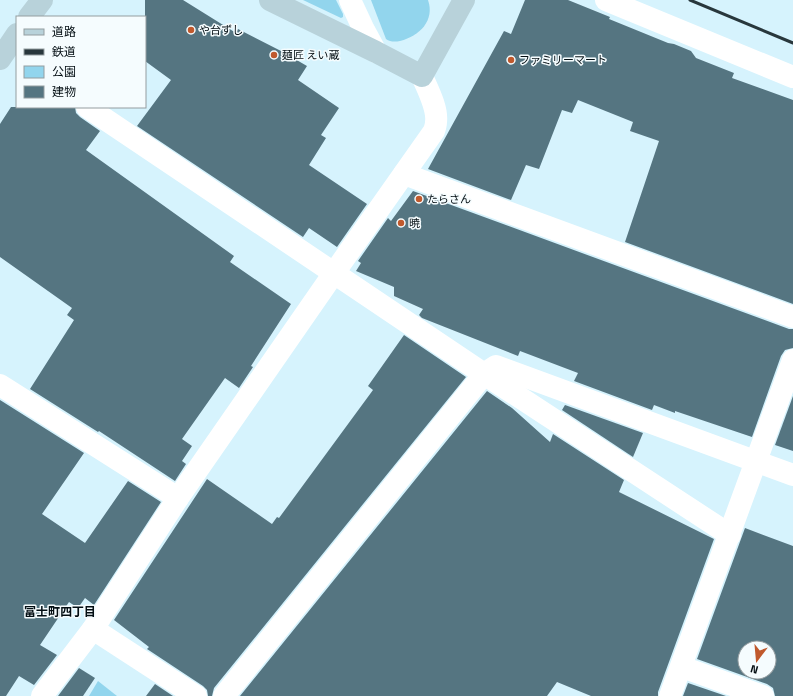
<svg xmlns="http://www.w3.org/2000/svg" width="793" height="696" font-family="'Titillium Web','Noto Sans JP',sans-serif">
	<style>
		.green { fill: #92d5ed }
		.building { fill: #557581; fill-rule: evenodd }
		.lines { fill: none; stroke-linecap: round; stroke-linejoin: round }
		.street { stroke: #fff; stroke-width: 22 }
		.secondary { stroke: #b8d2da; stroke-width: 22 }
		.rail { stroke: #28373c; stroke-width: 3 }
		.poi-dot { fill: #c0592d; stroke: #f5fcfe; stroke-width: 1.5 }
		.labels { text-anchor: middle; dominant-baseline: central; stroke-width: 3; stroke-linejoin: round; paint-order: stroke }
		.poi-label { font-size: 11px; fill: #030e13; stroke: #f5fcfe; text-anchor: start }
		.neighbourhood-label { font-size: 12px; font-weight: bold; fill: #030e13; stroke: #f5fcfe }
	</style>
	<rect width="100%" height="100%" fill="#d6f3fd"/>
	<g class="green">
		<path d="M 303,0 L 336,0 L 343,14 L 343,17 L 341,18 Z"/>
		<path d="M 371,0 L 428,0 C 435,20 420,36 400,41 C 395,42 390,42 386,39 Z"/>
		<path d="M 98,681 L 117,696 L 89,696 Z"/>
	</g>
	<g class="building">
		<path d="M 145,0 L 183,0 L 236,33 L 238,29 L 281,51 L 307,66 L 298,80 L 339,108 L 321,135 L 326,138 L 309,165 L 367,204 L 337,247 L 309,228 L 303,237 L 137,126 L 171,80 L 145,61 Z"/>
		<path d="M 525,0 L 568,0 L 610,17 L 609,19 L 668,43 L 674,44 L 691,51 L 696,58 L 734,73 L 732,78 L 793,100 L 793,304 L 625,242 L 659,141 L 630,131 L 633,122 L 578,100 L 572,113 L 562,110 L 539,169 L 526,165 L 511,200 L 428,169 L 504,31 L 511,34 Z"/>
		<path d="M 11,107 L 75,107 L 76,113 L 80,117 L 100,131 L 86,150 L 234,256 L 230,262 L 291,304 L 251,366 L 253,367 L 239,388 L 225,378 L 182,439 L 192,446 L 182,461 L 186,464 L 175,481 L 99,431 L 98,432 L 30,389 L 74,320 L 67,315 L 72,308 L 0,257 L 0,124 Z"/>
		<path d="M 413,191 L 789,329 L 793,329 L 793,348 L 785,350 L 781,356 L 752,437 L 675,411 L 675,413 L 654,405 L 652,410 L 574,381 L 578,373 L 520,351 L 518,356 L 422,318 L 419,315 L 423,309 L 394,296 L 394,287 L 356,271 L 361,263 L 358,261 L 388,218 L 391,221 Z"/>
		<path d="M 404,335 L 466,377 L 214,688 L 212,696 L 208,696 L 207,690 L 203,686 L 147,649 L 149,647 L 114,620 L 207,479 L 272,524 L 277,517 L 279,518 L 373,390 L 368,386 Z"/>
		<path d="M 487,391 L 512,408 L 550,442 L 553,434 L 624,480 L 619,492 L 714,539 L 658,692 L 658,696 L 591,696 L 557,682 L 547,696 L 240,696 Z"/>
		<path d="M 793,396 L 793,451 L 775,445 Z"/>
		<path d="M 0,400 L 84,453 L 42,514 L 85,543 L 128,481 L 161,502 L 94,605 L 85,598 L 78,608 L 69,602 L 40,645 L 57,655 L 34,685 L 19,676 L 6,696 L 0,696 Z"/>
		<path d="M 565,405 L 643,433 L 633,457 L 562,410 Z"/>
		<path d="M 745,528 L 793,546 L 793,696 L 775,696 L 773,688 L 767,684 L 697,659 ZM 745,648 L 769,648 L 769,672 L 745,672 Z"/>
		<path d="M 79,668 L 95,678 L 83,696 L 58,696 Z"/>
		<path d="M 688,683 L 726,696 L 683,696 Z"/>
		<path d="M 155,684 L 173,696 L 146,696 Z"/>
	</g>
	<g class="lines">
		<g class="street">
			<path d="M 350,0 L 363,28 L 376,52"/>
			<path d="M 606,0 L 793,77"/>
			<path d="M 87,107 L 484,374 L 730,535"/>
			<path d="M 404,174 L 793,317"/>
			<path d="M 0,385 L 178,498"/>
			<path d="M 93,629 L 196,696"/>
			<path d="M 682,667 L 763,696"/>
			<path d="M 42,696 L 93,629 L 178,498 L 334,273 L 434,131 C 435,128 436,125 436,122 C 438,108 427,88 422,76"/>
			<path d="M 224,696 L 484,374 L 496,366 L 793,475"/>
			<path d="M 670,696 L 793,360"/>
		</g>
		<g class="secondary">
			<path d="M 270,0 L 376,52 L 422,76 L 464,0"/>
			<path d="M 29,17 L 42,0"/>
			<path d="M 0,59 L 17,34"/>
		</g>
		<path class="rail" d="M 690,0 L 793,43"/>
	</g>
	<g class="poi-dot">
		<circle cx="191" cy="30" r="4"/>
		<circle cx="274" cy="55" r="4"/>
		<circle cx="511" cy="60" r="4"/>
		<circle cx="419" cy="199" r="4"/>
		<circle cx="401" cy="223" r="4"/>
	</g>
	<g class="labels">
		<g class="poi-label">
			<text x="199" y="30">や台ずし</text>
			<text x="282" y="55">麺匠 えい蔵</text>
			<text x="519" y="60">ファミリーマート</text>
			<text x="427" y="199">たらさん</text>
			<text x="409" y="223">暁</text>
		</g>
		<g class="neighbourhood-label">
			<text x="60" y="611">富士町四丁目</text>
		</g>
	</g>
	<rect x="16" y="16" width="130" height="92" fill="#f5fcfe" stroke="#949da0"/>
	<rect x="24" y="29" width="20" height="6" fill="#b8d2da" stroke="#949da0"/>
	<text x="52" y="36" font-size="12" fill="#030e13">道路</text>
	<rect x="24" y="49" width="20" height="6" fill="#28373c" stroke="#949da0"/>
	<text x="52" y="56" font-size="12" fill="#030e13">鉄道</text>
	<rect x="24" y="66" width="20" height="12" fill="#92d5ed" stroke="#949da0"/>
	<text x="52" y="76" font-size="12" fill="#030e13">公園</text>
	<rect x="24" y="86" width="20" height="12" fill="#557581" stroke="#949da0"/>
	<text x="52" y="96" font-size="12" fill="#030e13">建物</text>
	<g transform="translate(757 660) rotate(196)"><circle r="19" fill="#f5fcfe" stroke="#949da0"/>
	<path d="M0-3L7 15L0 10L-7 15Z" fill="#c0592d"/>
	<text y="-6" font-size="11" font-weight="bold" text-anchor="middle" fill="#030e13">N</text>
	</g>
</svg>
